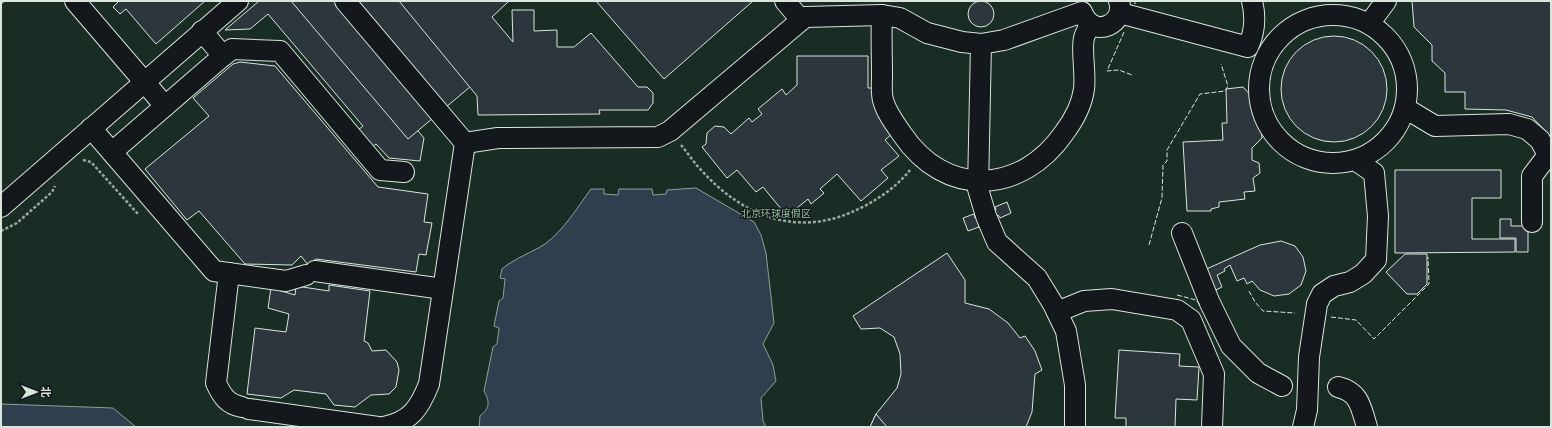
<svg xmlns="http://www.w3.org/2000/svg" width="1552" height="428" font-family="Signika,'Noto Sans SC',sans-serif">
	<style>
		.green { fill: #1a2d24; stroke: #939e99 }
		.water { fill: #2f3f4d; stroke: #939e99 }
		.building { fill: #2c363c; stroke: #d8e6dc }
		.lines { fill: none; stroke-linecap: round; stroke-linejoin: round }
		.minor-casing { stroke: #d8e6dc; stroke-width: 22 }
		.path { stroke: #9da8a2; stroke-width: 2.5; stroke-dasharray: 3 2; stroke-linecap: butt }
		.minor { stroke: #14181c; stroke-width: 20 }
		.fence { stroke: #d8e6dc; stroke-width: 1; stroke-dasharray: 5 2; stroke-linecap: butt }
		.labels { text-anchor: middle; dominant-baseline: central; stroke-width: 3; stroke-linejoin: round; paint-order: stroke }
		.park-label { font-size: 10px; fill: #8ac095; stroke: #14181c }
	</style>
	<rect width="100%" height="100%" fill="#14181c"/>
	<rect class="green" x="1" y="1" width="1550" height="426"/>
	<g class="water">
		<path d="M 696,188 L 754,222 L 761,235 L 766,253 L 774,323 L 763,344 L 773,365 L 776,381 L 761,398 L 763,421 L 766,427 L 479,427 L 480,416 C 490,408 490,402 484,391 L 493,347 L 497,344 L 499,328 L 494,326 L 499,301 L 503,298 L 505,279 L 500,278 L 502,269 C 515,258 531,253 545,244 C 564,230 577,208 591,189 L 604,189 L 604,194 L 618,195 L 619,189 L 652,189 L 653,195 L 666,194 L 667,190 Z"/>
		<path d="M 1,404 L 113,408 L 136,427 L 1,427 Z"/>
	</g>
	<g class="building">
		<circle cx="981" cy="14" r="13"/>
		<path d="M 119,1 L 205,1 L 156,44 L 126,9 L 120,14 L 113,7 Z"/>
		<path d="M 259,1 L 310,1 L 424,138 L 420,161 L 389,158 L 376,144 L 372,147 L 358,130 L 363,126 L 268,14 L 250,29 L 225,30 Z"/>
		<path d="M 291,1 L 420,1 L 483,76 L 408,139 Z"/>
		<path d="M 399,1 L 509,1 L 492,17 L 513,42 L 512,10 L 534,10 L 534,31 L 557,30 L 557,47 L 574,47 L 591,33 L 638,87 L 647,87 L 653,93 L 653,103 L 648,110 L 599,110 L 600,114 L 478,115 L 477,96 Z"/>
		<path d="M 596,1 L 753,1 L 664,79 Z"/>
		<path d="M 1412,1 L 1551,1 L 1551,137 L 1532,117 L 1506,110 L 1465,109 L 1465,92 L 1445,92 L 1445,73 L 1432,61 L 1432,45 L 1414,27 Z"/>
		<circle cx="1334" cy="89" r="53"/>
		<path d="M 797,56 L 868,56 L 868,88 L 876,88 L 877,113 L 893,133 L 885,140 L 899,156 L 881,170 L 888,178 L 861,201 L 837,174 L 820,189 L 824,193 L 811,204 L 808,199 L 787,216 L 763,187 L 756,192 L 737,170 L 727,178 L 702,147 L 706,144 L 707,133 L 715,126 L 724,127 L 731,134 L 749,118 L 752,122 L 762,114 L 758,109 L 782,89 L 786,95 L 797,85 Z"/>
		<path d="M 240,62 L 275,66 L 378,187 L 428,194 L 424,222 L 432,223 L 426,255 L 419,254 L 416,272 L 316,259 L 308,265 L 301,256 L 292,265 L 245,264 L 199,211 L 187,220 L 145,169 L 209,116 L 193,98 L 233,64 Z"/>
		<path d="M 1243,87 L 1254,99 L 1255,121 L 1261,121 L 1262,138 L 1252,148 L 1252,160 L 1259,163 L 1260,173 L 1253,178 L 1255,191 L 1244,192 L 1245,199 L 1219,202 L 1219,207 L 1211,209 L 1211,211 L 1187,211 L 1183,142 L 1223,140 L 1222,123 L 1227,123 L 1226,89 Z"/>
		<path d="M 1395,170 L 1501,170 L 1501,198 L 1472,198 L 1472,239 L 1515,239 L 1515,252 L 1395,253 Z"/>
		<path d="M 1007,202 L 1011,213 L 1000,218 L 998,215 L 978,223 L 979,227 L 968,231 L 963,218 L 974,214 L 975,218 L 996,210 L 995,207 Z"/>
		<path d="M 1500,219 L 1511,219 L 1511,226 L 1528,226 L 1528,252 L 1516,252 L 1516,238 L 1500,238 Z"/>
		<path d="M 1281,241 L 1295,246 L 1303,257 L 1306,271 L 1301,285 L 1289,294 L 1274,296 L 1260,290 L 1252,281 L 1247,284 L 1244,278 L 1237,281 L 1230,265 L 1224,269 L 1225,271 L 1217,275 L 1222,287 L 1212,292 L 1202,271 L 1260,245 Z"/>
		<path d="M 947,253 L 965,280 L 965,303 L 989,309 L 1008,323 L 1020,338 L 1025,336 L 1035,351 L 1042,370 L 1035,374 L 1032,412 L 1026,427 L 870,427 L 876,414 L 897,388 L 901,374 L 900,354 L 894,337 L 880,328 L 861,329 L 853,316 Z"/>
		<path d="M 1405,254 L 1427,254 L 1427,284 L 1417,294 L 1407,294 L 1386,272 Z"/>
		<path d="M 329,285 L 370,291 L 364,341 L 368,343 L 372,351 L 386,350 L 397,362 L 399,370 L 396,387 L 389,394 L 371,395 L 355,407 L 334,405 L 326,394 L 294,390 L 281,398 L 247,394 L 255,328 L 286,332 L 289,314 L 268,308 L 271,288 L 295,295 L 296,286 L 329,291 Z"/>
		<path d="M 1119,350 L 1180,354 L 1179,366 L 1199,367 L 1197,400 L 1176,399 L 1175,427 L 1126,427 L 1126,418 L 1115,418 Z"/>
		<path d="M 876,414 L 887,427 L 870,427 Z"/>
	</g>
	<g class="lines">
		<g class="minor-casing">
			<g id="minor">
				<path d="M 75,1 L 165,106"/>
				<path d="M 345,1 L 465,143 L 498,138 L 658,137 L 670,131 L 805,17 L 882,15 L 900,18 L 927,33 L 962,42 L 981,44 L 1004,40 L 1082,12"/>
				<path d="M 785,1 L 801,20"/>
				<path d="M 1120,13 L 1248,47 C 1255,32 1256,17 1252,1"/>
				<path d="M 882,15 C 881,35 882,55 882,76 C 882,83 881,93 883,100 C 886,112 895,124 902,134 C 945,198 1021,195 1064,133 C 1073,121 1082,104 1084,89 C 1086,75 1081,48 1084,38 C 1085,33 1089,28 1091,24"/>
				<circle cx="1333" cy="89" r="74"/>
				<path d="M 1084,16 C 1095,38 1126,24 1119,1"/>
				<path d="M 1369,24 L 1386,1"/>
				<path d="M 981,44 L 978,189 L 986,216 L 997,242 L 1037,278 L 1053,304 L 1066,331 L 1075,385 L 1075,427"/>
				<path d="M 223,56 L 232,49 L 280,51 L 380,170 L 404,172"/>
				<path d="M 1405,108 L 1435,126 L 1509,124 L 1527,129 L 1540,140 L 1548,155 L 1551,155"/>
				<path d="M 91,128 L 214,271 L 286,281 L 306,275"/>
				<path d="M 112,152 L 223,56 L 202,31"/>
				<path d="M 1,207 L 238,1"/>
				<path d="M 1532,222 L 1532,176 L 1548,155"/>
				<path d="M 1182,233 L 1209,301 L 1231,346 L 1258,373 L 1282,386"/>
				<path d="M 315,271 L 443,289"/>
				<path d="M 229,273 L 216,383 C 222,396 227,404 242,407"/>
				<path d="M 1057,312 L 1084,301 L 1112,299 L 1177,310 L 1191,320 L 1214,374 L 1212,427"/>
				<path d="M 1338,387 C 1360,392 1361,408 1367,427"/>
				<path d="M 249,409 L 378,427"/>
				<path d="M 384,427 C 411,421 419,409 429,384 L 465,143"/>
				<path d="M 1303,427 L 1307,410 L 1309,357 L 1317,304 L 1322,294 L 1334,286 L 1350,282 L 1363,274 L 1376,260 L 1378,216 L 1374,173 L 1355,160"/>
			</g>
		</g>
		<g class="path">
			<path d="M 1,3 L 4,1"/>
			<path d="M 681,145 C 688,153 694,163 702,171 C 742,215 795,237 852,212 C 873,203 896,188 910,170"/>
			<path d="M 83,160 L 91,162 L 138,214"/>
			<path d="M 1,231 L 17,223 L 52,192 L 55,186"/>
		</g>
		<use href="#minor" class="minor"/>
		<g class="fence">
			<path d="M 1135,4 L 1135,1"/>
			<path d="M 1124,32 L 1107,71 L 1119,70 L 1132,75"/>
			<path d="M 1149,245 L 1162,198 L 1163,165 L 1167,161 L 1167,150 L 1200,94 L 1225,91 L 1228,86 L 1221,64"/>
			<path d="M 1249,291 L 1255,302 L 1263,311 L 1295,313"/>
			<path d="M 1177,295 L 1196,300 L 1201,306"/>
			<path d="M 1331,317 L 1356,320 L 1374,339 L 1429,284 L 1428,257"/>
		</g>
	</g>
	<g class="labels">
		<g class="park-label">
			<text x="776" y="214">北京环球度假区</text>
		</g>
	</g>
	<rect width="1552" height="428" fill="none" stroke="#d8e6dc" stroke-width="4"/>
	<g transform="translate(36 392) rotate(90)" stroke="#14181c" stroke-width="3" paint-order="stroke">
	<path d="M0-3L7 15L0 10L-7 15Z" fill="#d8e6dc"/>
	<text y="-6" font-size="11" font-weight="bold" text-anchor="middle" fill="#d8e6dc">北</text>
	</g>
</svg>
